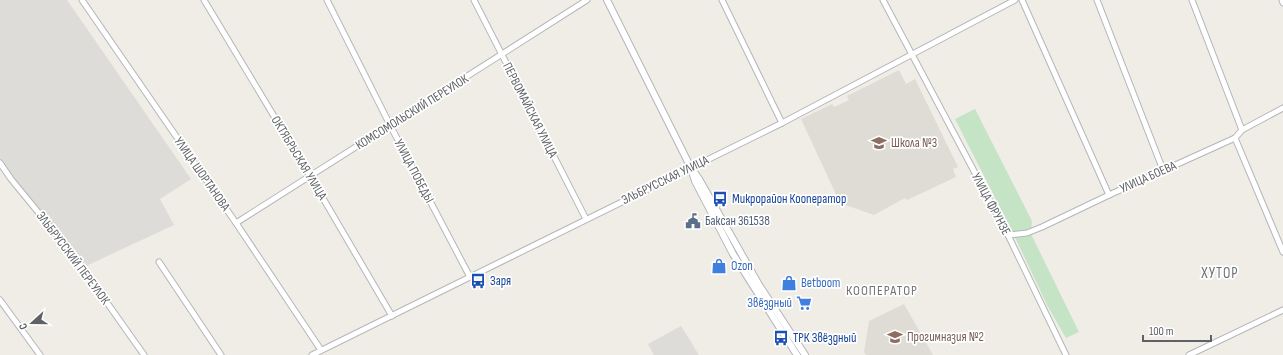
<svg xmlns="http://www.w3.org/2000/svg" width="1283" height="355" font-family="'Sofia Sans Condensed',sans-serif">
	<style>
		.industrial { fill: #dedcd8 }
		.education { fill: #dedcd4 }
		.green { fill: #c5e4c5 }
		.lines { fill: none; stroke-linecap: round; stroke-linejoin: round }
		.minor-casing { stroke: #b3b6ba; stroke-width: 7 }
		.tertiary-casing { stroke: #b3b6ba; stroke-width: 8 }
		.minor { stroke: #fff; stroke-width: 5 }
		.tertiary { stroke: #fff; stroke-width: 6 }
		.labels { text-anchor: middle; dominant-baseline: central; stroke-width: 3.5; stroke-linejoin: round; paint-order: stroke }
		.street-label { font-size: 13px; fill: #5e6165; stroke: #fff }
		.education-label { font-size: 13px; fill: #785e54; stroke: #fff; text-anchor: start }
		.transit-label { font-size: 13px; fill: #164399; stroke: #fff; text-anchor: start }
		.service-label { font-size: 13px; fill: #4e5e75; stroke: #fff; text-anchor: start }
		.shop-label { font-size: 13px; fill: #366cbe; stroke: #fff; text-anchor: start }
		.neighbourhood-label { font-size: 14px; letter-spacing: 1px; fill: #6f7377; stroke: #fff }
		.quarter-label { font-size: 15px; letter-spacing: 1px; fill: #6f7377; stroke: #fff }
	</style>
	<rect width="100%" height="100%" fill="#efede6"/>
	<g class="industrial">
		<path d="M 0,0 L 67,0 L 191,179 L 160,199 L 174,225 L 86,266 L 12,176 L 0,160 Z"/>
		<path d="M 681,326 L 699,355 L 654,355 L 648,344 Z"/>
	</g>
	<g class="education">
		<path d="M 899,70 L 906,84 L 915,79 L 958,167 L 953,169 L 956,177 L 907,200 L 905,198 L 874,215 L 840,203 L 801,119 L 832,104 L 834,107 L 849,100 L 847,96 Z"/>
		<path d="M 904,304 L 933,355 L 866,355 L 864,352 L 869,321 Z"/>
	</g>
	<path class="green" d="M 975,109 L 1032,221 L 1031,234 L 1079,332 L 1066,338 L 1048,307 L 1014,235 L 955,119 Z"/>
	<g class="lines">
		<g class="minor-casing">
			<g id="minor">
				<path d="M 82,0 L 236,223 L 321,350"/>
				<path d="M 204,0 L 310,176 L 392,316"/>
				<path d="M 327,0 L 390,125 L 470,277"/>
				<path d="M 474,0 L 586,219"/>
				<path d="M 722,0 L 782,123"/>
				<path d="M 883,0 L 1008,235 L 1066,355"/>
				<path d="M 1022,0 L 1109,195"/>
				<path d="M 1097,0 L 1163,170"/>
				<path d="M 1192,0 L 1242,130"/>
				<path d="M 1282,0 L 1283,3"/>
				<path d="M 1235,138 L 1283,252"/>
				<path d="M 0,163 L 11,179 L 74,256 L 144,355"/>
				<path d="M 236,223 L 587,0"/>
				<path d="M 1008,235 L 1027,233 L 1042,227 L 1109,195 L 1235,138 L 1242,130 L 1283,108"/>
				<path d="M 159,262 L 221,355"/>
				<path d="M 0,300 L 40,355"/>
				<path d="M 312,355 L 782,123 L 1015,0"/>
				<path d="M 1189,355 L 1283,310"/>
			</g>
		</g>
		<g class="tertiary-casing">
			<g id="tertiary">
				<path d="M 607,0 L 691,168 L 695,181 L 733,254 L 797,355"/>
				<path d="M 694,172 L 699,179 L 759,285 L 805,355"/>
			</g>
		</g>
		<use href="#minor" class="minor"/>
		<use href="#tertiary" class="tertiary"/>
	</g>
	<defs>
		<g id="school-bare" transform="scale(1.2)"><path d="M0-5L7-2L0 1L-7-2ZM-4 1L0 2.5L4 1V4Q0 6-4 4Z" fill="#8d6e63" stroke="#fff" stroke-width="2.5" paint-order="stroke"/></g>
		<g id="bus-bare" transform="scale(1.2)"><path d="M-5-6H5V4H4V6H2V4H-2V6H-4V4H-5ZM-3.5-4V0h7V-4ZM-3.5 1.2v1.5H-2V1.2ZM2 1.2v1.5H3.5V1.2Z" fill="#1a4fb4" stroke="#fff" stroke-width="2.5" paint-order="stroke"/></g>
		<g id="civic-bare" transform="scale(1.2)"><path d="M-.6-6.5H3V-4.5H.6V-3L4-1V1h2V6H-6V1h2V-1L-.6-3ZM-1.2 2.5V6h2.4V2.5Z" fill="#5c6f8a" stroke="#fff" stroke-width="2.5" paint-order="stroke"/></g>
		<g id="shop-bare" transform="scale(1.2)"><path d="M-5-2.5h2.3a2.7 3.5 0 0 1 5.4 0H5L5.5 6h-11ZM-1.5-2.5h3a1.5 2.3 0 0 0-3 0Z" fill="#3f7fe0" stroke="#fff" stroke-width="2.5" paint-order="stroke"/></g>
		<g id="supermarket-bare" transform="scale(1.2)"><path d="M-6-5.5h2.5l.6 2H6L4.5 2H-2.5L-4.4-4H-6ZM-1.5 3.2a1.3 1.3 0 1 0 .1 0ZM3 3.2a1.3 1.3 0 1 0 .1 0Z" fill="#3f7fe0" stroke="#fff" stroke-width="2.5" paint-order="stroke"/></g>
	</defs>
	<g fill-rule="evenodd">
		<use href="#school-bare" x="879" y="143"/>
		<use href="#bus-bare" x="720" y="199"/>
		<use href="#civic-bare" x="693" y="221"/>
		<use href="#shop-bare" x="719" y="266"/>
		<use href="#bus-bare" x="478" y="281"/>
		<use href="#shop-bare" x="789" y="283"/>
		<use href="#supermarket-bare" x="804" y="303"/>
		<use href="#school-bare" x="895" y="337"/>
		<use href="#bus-bare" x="781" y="338"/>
	</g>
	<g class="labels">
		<g class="street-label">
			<text transform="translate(530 110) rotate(63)">ПЕРВОМАЙСКАЯ УЛИЦА</text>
			<text transform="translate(412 112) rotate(-32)">КОМСОМОЛЬСКИЙ ПЕРЕУЛОК</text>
			<text transform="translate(299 158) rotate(59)">ОКТЯБРЬСКАЯ УЛИЦА</text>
			<text transform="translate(414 171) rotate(62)">УЛИЦА ПОБЕДЫ</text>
			<text transform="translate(202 174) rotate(55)">УЛИЦА ШОРТАНОВА</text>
			<text transform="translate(1148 177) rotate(-24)">УЛИЦА БОЕВА</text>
			<text transform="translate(665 180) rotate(-26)">ЭЛЬБРУССКАЯ УЛИЦА</text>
			<text transform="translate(991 204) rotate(62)">УЛИЦА ФРУНЗЕ</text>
			<text transform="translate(73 258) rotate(53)">ЭЛЬБРУССКИЙ ПЕРЕУЛОК</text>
		</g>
		<g class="education-label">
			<text x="891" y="143">Школа №3</text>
			<text x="907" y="337">Прогимназия №2</text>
		</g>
		<g class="transit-label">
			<text x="732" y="199">Микрорайон Кооператор</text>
			<text x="490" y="281">Заря</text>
			<text x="793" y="338">ТРК Звёздный</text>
		</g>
		<g class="service-label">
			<text x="705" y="221">Баксан 361538</text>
		</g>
		<g class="shop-label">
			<text x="731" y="266">Ozon</text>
			<text x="801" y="283">Betboom</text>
			<text x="792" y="303" text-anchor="end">Звёздный</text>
		</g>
		<g class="neighbourhood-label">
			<text x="882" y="290">КООПЕРАТОР</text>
		</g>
		<g class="quarter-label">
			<text x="1220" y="273">ХУТОР</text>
		</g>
	</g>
	<g transform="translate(32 323) rotate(249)" stroke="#ffffff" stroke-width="3" paint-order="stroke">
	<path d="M0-3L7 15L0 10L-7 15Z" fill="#5e6165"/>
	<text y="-6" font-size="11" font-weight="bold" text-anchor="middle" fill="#5e6165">С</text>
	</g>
	<path d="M1143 335v6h68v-6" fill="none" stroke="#5e6165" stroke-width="2"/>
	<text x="1149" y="335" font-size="12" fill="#5e6165" stroke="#ffffff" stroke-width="3" paint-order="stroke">100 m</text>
</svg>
